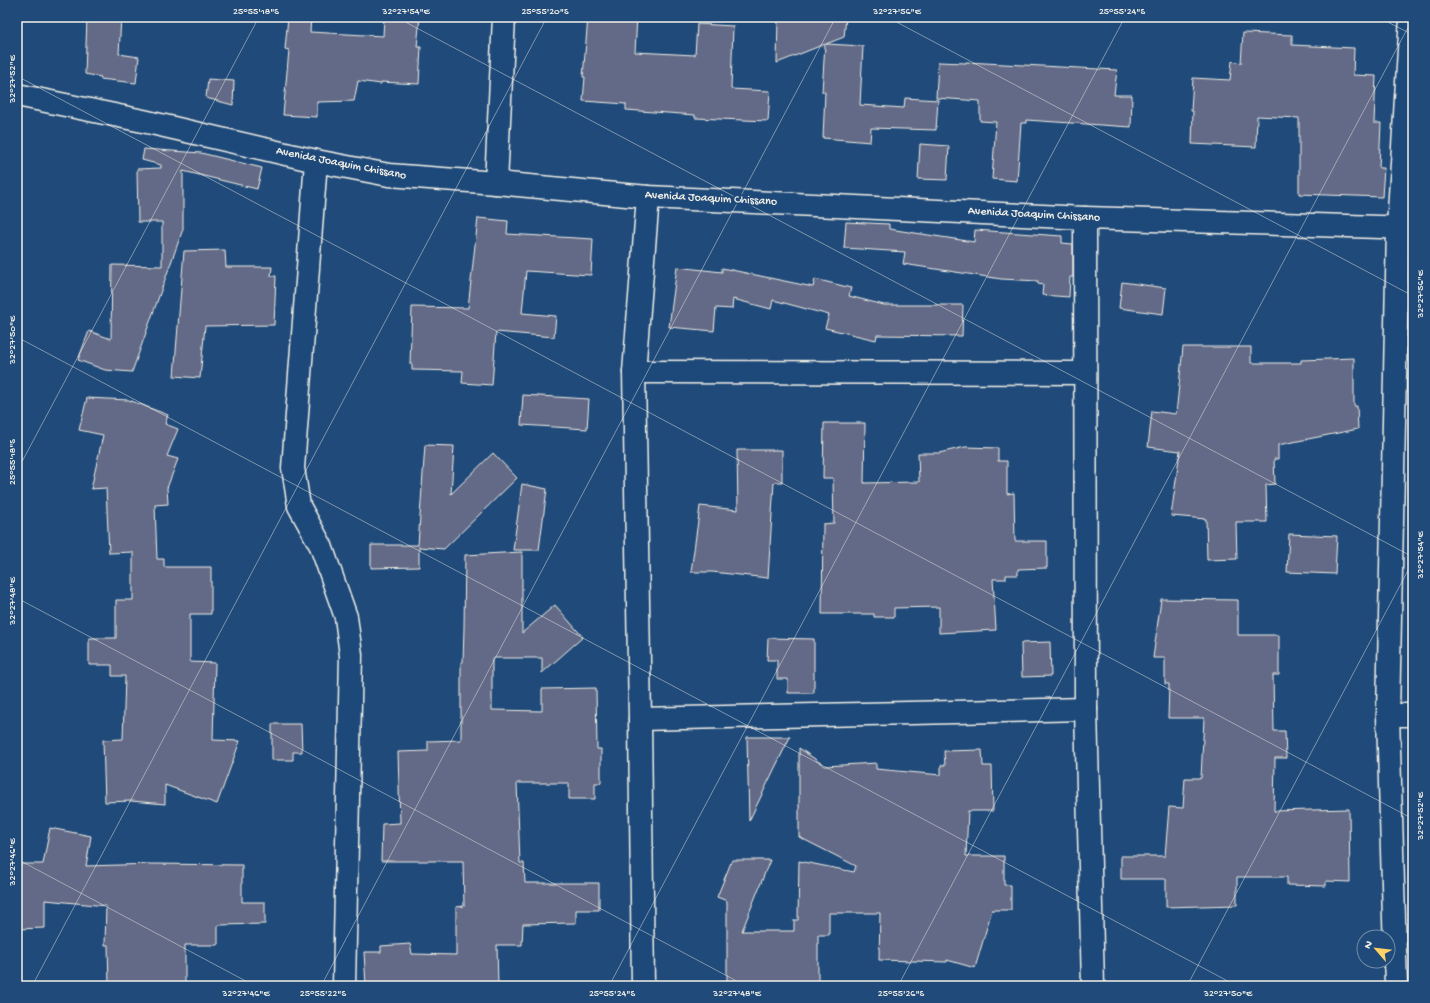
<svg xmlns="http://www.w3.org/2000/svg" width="1430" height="1003" font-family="'Gochi Hand',sans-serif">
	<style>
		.building { fill: #646b87; stroke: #f4f1e8 }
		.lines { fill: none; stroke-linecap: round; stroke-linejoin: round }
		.minor-casing { stroke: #f4f1e8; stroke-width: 25 }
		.tertiary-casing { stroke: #f4f1e8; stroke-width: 25 }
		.minor { stroke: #1f4a7a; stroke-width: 22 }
		.tertiary { stroke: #1f4a7a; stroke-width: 22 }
		.ticks { fill: none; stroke: #f4f1e8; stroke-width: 1; stroke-opacity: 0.45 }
		.labels { text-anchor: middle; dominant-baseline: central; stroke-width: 4; stroke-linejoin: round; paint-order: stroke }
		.street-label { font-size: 12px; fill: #f4f1e8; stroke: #1f4a7a }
		.neatline { fill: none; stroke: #f4f1e8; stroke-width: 1.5 }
		.ticks-label { font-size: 10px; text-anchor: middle; fill: #f4f1e8 }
	</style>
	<rect width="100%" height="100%" fill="#1f4a7a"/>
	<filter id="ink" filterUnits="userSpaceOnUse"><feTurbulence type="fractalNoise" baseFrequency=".025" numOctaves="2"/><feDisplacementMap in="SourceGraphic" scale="8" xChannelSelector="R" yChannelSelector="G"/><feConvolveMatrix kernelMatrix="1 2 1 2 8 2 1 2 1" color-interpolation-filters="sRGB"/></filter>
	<g filter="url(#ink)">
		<g class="building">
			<path d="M 87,17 L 121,17 L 119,54 L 139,57 L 136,83 L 100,79 L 101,77 L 85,74 Z"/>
			<path d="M 288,17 L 311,17 L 310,32 L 383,36 L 384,17 L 420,17 L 417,47 L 421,47 L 419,84 L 381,82 L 381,84 L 358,81 L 354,101 L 317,102 L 317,117 L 283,115 L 289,50 L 285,49 Z"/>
			<path d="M 588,17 L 637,17 L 635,52 L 695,55 L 697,24 L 733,26 L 731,89 L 770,91 L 768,121 L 695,118 L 695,115 L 626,110 L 626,104 L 583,101 L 585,77 L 583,77 Z"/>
			<path d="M 778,17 L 846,17 L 844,37 L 826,44 L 863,46 L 860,105 L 904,108 L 905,98 L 938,100 L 936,130 L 871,128 L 870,142 L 823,138 L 825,92 L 822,92 L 825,44 L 777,63 Z"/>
			<path d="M 1243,33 L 1292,35 L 1292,45 L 1354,48 L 1353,75 L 1376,76 L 1374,123 L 1381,123 L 1379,168 L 1384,168 L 1382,197 L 1299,194 L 1299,118 L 1257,116 L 1256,147 L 1192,144 L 1193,111 L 1191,111 L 1193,78 L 1230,80 L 1232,61 L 1241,63 Z"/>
			<path d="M 938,62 L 966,63 L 966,62 L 1117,70 L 1114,95 L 1132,95 L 1131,127 L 1026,120 L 1026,123 L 1021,123 L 1017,181 L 992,179 L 996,122 L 980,121 L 980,101 L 936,98 Z"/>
			<path d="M 208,79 L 234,81 L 233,105 L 206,98 Z"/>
			<path d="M 920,144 L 949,146 L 947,180 L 918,179 Z"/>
			<path d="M 144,149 L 201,153 L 262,168 L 257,189 L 183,171 L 183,229 L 132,372 L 105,370 L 78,360 L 89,331 L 111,339 L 112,265 L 162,266 L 162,222 L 138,222 L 137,169 L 161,168 L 161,165 L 142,160 Z"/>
			<path d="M 478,218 L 508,221 L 507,234 L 593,239 L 591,275 L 526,271 L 522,313 L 556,316 L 554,337 L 496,332 L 492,385 L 462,383 L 463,371 L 412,370 L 412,364 L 410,364 L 412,307 L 468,308 Z"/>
			<path d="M 846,222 L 889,224 L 889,229 L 974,242 L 975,230 L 1062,236 L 1062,243 L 1073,244 L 1073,277 L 1070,277 L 1069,297 L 1042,295 L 1043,285 L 1038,284 L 1038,281 L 1001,279 L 903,264 L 905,252 L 844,248 Z"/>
			<path d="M 225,250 L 226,267 L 272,267 L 271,276 L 276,276 L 274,325 L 205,326 L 200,378 L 174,376 L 184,251 Z"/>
			<path d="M 677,267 L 722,272 L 722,268 L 813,287 L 815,279 L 851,288 L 849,296 L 884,305 L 963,305 L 962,336 L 877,335 L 876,340 L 825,328 L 829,315 L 773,300 L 771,309 L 733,299 L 732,309 L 716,308 L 714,331 L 669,327 Z"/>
			<path d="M 1122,282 L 1166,288 L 1163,314 L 1119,308 Z"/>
			<path d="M 1183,347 L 1251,347 L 1251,363 L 1301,363 L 1301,360 L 1354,358 L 1354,406 L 1357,406 L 1358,429 L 1278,445 L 1278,459 L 1274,459 L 1275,484 L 1266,485 L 1267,522 L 1236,522 L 1237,559 L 1207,560 L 1206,519 L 1171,516 L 1180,451 L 1148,447 L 1152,411 L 1176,414 Z"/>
			<path d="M 523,395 L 589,399 L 587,429 L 521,425 Z"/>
			<path d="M 87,398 L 129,400 L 168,415 L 165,424 L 178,429 L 167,456 L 178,459 L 167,488 L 168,504 L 155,505 L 157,559 L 164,559 L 164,567 L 211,567 L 211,614 L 190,614 L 190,662 L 215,663 L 213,740 L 240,741 L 217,804 L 165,785 L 165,804 L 131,801 L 105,802 L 103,740 L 123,739 L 125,676 L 112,676 L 112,665 L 89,665 L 89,638 L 116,638 L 116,600 L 133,600 L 133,552 L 109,553 L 106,488 L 91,489 L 103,435 L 79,430 Z"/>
			<path d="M 824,423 L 865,423 L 864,483 L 919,482 L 918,453 L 939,453 L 965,447 L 998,448 L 998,461 L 1007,461 L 1007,494 L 1014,493 L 1015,541 L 1047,541 L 1047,568 L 1018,569 L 1018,575 L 1006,575 L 1006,579 L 993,579 L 996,630 L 939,633 L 939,607 L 894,608 L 894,617 L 874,617 L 874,614 L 822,614 L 823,524 L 834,523 L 833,478 L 823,478 Z"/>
			<path d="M 425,445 L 454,446 L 451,494 L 493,453 L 517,478 L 444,549 L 419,547 L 419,567 L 371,568 L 371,545 L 418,545 Z"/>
			<path d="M 737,450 L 782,450 L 782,482 L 774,482 L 768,578 L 712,572 L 691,572 L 700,506 L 738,510 Z"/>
			<path d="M 522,484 L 547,489 L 539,550 L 513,550 Z"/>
			<path d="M 1289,534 L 1337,536 L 1335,574 L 1287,572 Z"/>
			<path d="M 522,552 L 522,633 L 555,605 L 583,637 L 542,673 L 542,658 L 492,658 L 492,710 L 542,711 L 542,689 L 596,688 L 597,749 L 601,749 L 601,783 L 595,783 L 595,799 L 569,799 L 569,783 L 517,783 L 520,863 L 524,863 L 525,883 L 599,883 L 599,910 L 576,910 L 576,923 L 523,924 L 522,945 L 497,945 L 498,986 L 366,986 L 364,952 L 381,952 L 381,946 L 410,944 L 412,954 L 456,955 L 456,907 L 464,906 L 463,861 L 381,861 L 382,824 L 400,823 L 398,752 L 428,751 L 428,741 L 461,740 L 461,662 L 463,662 L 464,628 L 465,555 Z"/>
			<path d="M 1161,599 L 1238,600 L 1238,635 L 1279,635 L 1279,675 L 1273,675 L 1274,731 L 1285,731 L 1286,758 L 1275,758 L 1274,811 L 1349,809 L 1350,882 L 1326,881 L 1326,886 L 1287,885 L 1287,877 L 1237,877 L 1237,905 L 1166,907 L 1166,879 L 1121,879 L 1121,856 L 1165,856 L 1169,807 L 1183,808 L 1185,778 L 1201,778 L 1204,718 L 1168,718 L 1169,684 L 1165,684 L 1165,658 L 1153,658 Z"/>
			<path d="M 768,638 L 814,639 L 814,693 L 788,693 L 788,679 L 777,679 L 777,660 L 767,660 Z"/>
			<path d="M 1050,642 L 1051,676 L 1022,677 L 1021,643 Z"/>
			<path d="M 272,724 L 301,724 L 302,752 L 293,752 L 293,760 L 272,760 Z"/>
			<path d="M 747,737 L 790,737 L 749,821 Z"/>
			<path d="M 799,748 L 825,766 L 876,763 L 876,769 L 941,775 L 941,765 L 945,765 L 944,751 L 982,750 L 983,766 L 992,766 L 993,811 L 968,811 L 966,856 L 1004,856 L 1004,885 L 1011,885 L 1011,910 L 992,910 L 975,968 L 947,960 L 947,962 L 879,960 L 880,913 L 829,913 L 829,935 L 818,935 L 818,984 L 727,983 L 727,901 L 717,897 L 732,860 L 770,860 L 742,931 L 794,931 L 794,920 L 798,920 L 799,861 L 854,872 L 856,866 L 799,837 Z"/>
			<path d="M 50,828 L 91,836 L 86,866 L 153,864 L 242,865 L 242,902 L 265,902 L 265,924 L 218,925 L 218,945 L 185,945 L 185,986 L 109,986 L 108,945 L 105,945 L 106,906 L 45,900 L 45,928 L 17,929 L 17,864 L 43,864 Z"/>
		</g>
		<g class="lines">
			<g class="minor-casing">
				<g id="minor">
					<path d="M 316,161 L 293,468 L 299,506 L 321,546 L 346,617 L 351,655 L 344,986"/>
					<path d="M 496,183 L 504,17"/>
					<path d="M 1085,218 L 1086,709 L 1093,986"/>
					<path d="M 634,372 L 1085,373"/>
					<path d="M 1388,715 L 1413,715"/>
					<path d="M 640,719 L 1086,709"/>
					<path d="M 643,986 L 640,719 L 634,372 L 648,197"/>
					<path d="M 1396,986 L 1388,715 L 1398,228"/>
				</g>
			</g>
			<g class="tertiary-casing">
				<g id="tertiary">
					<path d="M 17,95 L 143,121 L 316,161 L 389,175 L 496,183 L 648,197 L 1085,218 L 1413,228"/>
					<path d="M 1398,228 L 1411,17"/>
				</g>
			</g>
			<use href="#minor" class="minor"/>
			<use href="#tertiary" class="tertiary"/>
		</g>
	</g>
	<path class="ticks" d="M 396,17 L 1413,557M 887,17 L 1413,296M 1378,17 L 1413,35M 17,76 L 1413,819M 17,337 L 1237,986M 17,471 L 259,17M 17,598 L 746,986M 17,859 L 255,986M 32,986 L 547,17M 321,986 L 836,17M 609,986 L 1125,17M 898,986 L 1413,18M 1187,986 L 1413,561"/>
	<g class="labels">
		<g class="street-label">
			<text transform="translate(341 164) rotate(11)">Avenida Joaquim Chissano</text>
			<text transform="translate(711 199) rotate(3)">Avenida Joaquim Chissano</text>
			<text transform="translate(1034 215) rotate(3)">Avenida Joaquim Chissano</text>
		</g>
	</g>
	<rect width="1430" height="1003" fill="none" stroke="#1f4a7a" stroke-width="44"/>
	<g transform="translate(1376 949) rotate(298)"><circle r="19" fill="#1f4a7a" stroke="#748da6"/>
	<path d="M0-3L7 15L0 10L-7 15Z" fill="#ffd166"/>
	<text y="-6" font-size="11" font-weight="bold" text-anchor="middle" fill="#f4f1e8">N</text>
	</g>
	<rect x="22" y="22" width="1386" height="959" class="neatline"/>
	<g class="ticks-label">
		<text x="256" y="14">25°55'18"S</text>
		<text x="406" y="14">32°27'54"E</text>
		<text x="545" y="14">25°55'20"S</text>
		<text x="897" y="14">32°27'56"E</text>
		<text x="1122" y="14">25°55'24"S</text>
		<text transform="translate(11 79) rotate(-90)" y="4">32°27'52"E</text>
		<text transform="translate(1419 294) rotate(-90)" y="4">32°27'56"E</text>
		<text transform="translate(11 340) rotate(-90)" y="4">32°27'50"E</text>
		<text transform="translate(11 462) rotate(-90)" y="4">25°55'18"S</text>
		<text transform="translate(1419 555) rotate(-90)" y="4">32°27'54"E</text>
		<text transform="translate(11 601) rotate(-90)" y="4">32°27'48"E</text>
		<text transform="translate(1419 816) rotate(-90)" y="4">32°27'52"E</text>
		<text transform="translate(11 862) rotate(-90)" y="4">32°27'46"E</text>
		<text x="246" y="996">32°27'46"E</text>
		<text x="323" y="996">25°55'22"S</text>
		<text x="612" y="996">25°55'24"S</text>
		<text x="737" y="996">32°27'48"E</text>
		<text x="901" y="996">25°55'26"S</text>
		<text x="1228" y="996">32°27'50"E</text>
	</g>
</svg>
